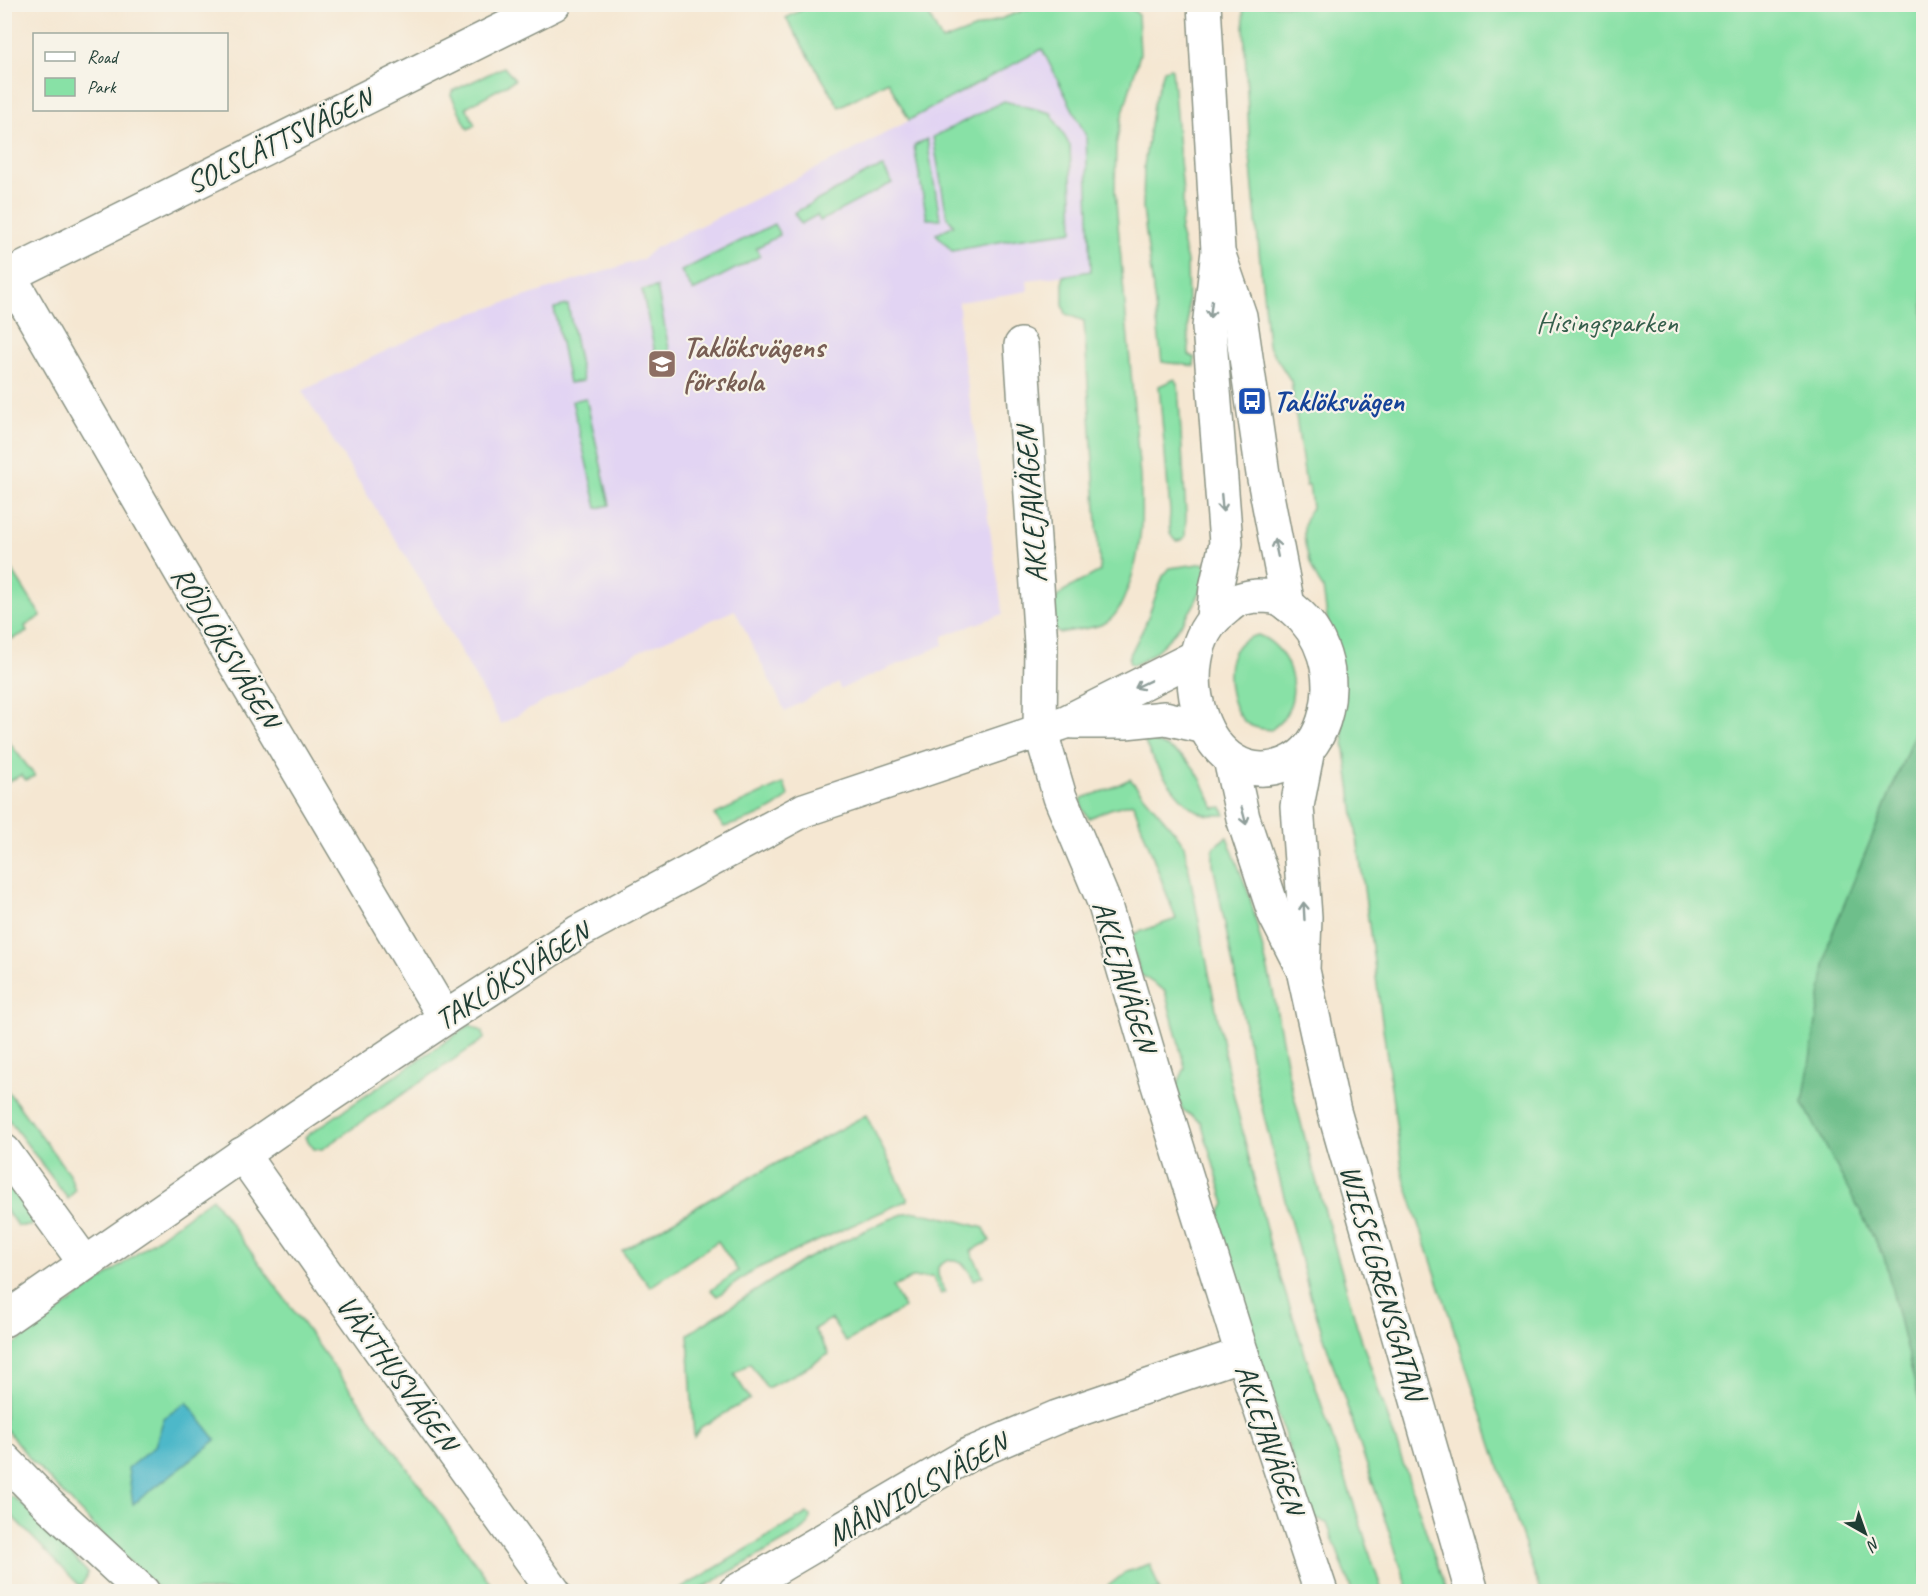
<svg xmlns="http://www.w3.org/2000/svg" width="1928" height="1596" font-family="Caveat,sans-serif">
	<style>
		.built { fill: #e2d4f3 }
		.green { fill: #88e1a6; stroke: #548f6d; stroke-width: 1.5 }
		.forest { fill: #6ebf8b; stroke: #467e60; stroke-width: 1.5 }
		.water { fill: #4db8c9; stroke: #367a7e; stroke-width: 1.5 }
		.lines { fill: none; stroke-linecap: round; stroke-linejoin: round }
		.minor-casing { stroke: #8a9283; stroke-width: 36 }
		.minor { stroke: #fff; stroke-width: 33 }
		.oneway { stroke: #8f9e9a }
		.labels { text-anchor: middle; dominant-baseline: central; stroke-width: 4.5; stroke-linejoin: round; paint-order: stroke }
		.street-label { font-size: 30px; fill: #1f3d34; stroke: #f7f3e8 }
		.park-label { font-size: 30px; fill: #345e4b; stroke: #f7f3e8 }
		.education-label { font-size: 30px; font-weight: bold; fill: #785e54; stroke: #f7f3e8; text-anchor: start }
		.transit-label { font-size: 30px; font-weight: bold; fill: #164399; stroke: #f7f3e8; text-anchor: start }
	</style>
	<rect width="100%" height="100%" fill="#f7f3e8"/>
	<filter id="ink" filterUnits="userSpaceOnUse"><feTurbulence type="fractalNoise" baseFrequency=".0167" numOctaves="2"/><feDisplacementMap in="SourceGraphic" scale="12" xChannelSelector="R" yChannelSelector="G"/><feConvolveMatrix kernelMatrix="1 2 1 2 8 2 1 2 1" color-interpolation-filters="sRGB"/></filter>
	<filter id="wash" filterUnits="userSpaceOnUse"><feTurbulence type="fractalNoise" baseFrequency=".008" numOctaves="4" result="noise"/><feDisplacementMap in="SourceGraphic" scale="24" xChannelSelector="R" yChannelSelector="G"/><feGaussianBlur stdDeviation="1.35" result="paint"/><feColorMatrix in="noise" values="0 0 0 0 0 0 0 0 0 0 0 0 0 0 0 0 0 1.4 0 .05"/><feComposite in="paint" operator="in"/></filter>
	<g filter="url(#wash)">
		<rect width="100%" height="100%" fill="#f5e7d2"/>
		<path class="built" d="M 1042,49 L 1086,136 L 1091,272 L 1027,280 L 1028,291 L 959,302 L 960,337 L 1003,614 L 943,636 L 943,645 L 840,689 L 838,683 L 785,711 L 735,610 L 642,650 L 501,724 L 422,582 L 302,391 L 446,322 L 643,259 L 655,248 L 858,148 Z"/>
		<g class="green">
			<path d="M 806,5 L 924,5 L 942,41 L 1030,8 L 1030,5 L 1127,5 L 1138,14 L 1140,54 L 1121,120 L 1116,145 L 1115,191 L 1139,464 C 1143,511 1144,549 1126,593 C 1122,604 1116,618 1105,623 C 1094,629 1072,630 1059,633 L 1054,630 L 1055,599 L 1065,590 L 1100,571 L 1084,321 L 1066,314 L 1063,305 L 1063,276 L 1091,271 L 1086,136 L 1042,49 L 909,120 L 888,81 L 839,107 L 786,18 L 807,7 Z"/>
			<path d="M 1243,5 L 1923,5 L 1923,1591 L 1540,1591 L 1403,1175 L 1323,588 C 1310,571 1294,525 1312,508 L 1309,485 L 1306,486 L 1291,381 L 1268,345 L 1250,156 Z"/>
			<path d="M 504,67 L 515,80 L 466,107 L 475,125 L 468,129 L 451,95 L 452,91 Z"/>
			<path d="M 1170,68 L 1172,69 L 1183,193 L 1183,215 L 1180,232 L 1187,262 L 1189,355 L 1195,358 L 1194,366 L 1162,362 L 1143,209 L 1144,166 L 1153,105 L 1164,70 Z"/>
			<path d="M 1004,101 L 1051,113 L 1070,146 L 1073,231 L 1009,240 L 952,251 L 936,234 L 954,225 L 947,217 L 933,137 Z"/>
			<path d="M 927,139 L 940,219 L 927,219 L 914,146 Z"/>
			<path d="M 883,167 L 892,183 L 820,221 L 817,215 L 801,224 L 794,213 L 871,171 Z"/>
			<path d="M 774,224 L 780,235 L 756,248 L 760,256 L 693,291 L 681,271 Z"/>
			<path d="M 657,287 L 672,364 L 658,367 L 642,290 Z"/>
			<path d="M 568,305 L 583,381 L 569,383 L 554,308 Z"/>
			<path d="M 1175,379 L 1178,384 L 1186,515 L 1185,537 L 1182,540 L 1176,541 C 1166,534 1170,522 1170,511 L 1159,386 Z"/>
			<path d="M 586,398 L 610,505 L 597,508 L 572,401 Z"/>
			<path d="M 5,559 L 41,616 L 25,626 L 27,632 L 12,639 L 5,635 Z"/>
			<path d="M 1205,563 C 1212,594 1161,658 1132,665 L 1129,662 L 1129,657 L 1145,625 L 1163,576 L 1170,568 Z"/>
			<path d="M 1258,635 C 1288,646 1303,688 1285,716 C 1282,721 1276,726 1271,730 C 1263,729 1256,729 1248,724 C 1230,713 1223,668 1235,650 C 1240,641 1248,637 1258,635 Z"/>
			<path d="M 1152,735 L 1153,741 C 1195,759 1196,768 1214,808 L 1222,807 L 1225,815 C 1217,815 1209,816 1201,813 C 1181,806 1148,756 1143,736 Z"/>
			<path d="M 5,737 L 35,776 L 26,780 L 21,775 L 5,784 Z"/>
			<path d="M 1130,779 L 1175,832 L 1184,845 L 1229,1076 L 1271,1249 L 1382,1591 L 1352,1591 L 1327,1523 L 1312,1518 L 1215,1223 L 1225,1204 L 1201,1122 L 1183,1110 L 1178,1100 L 1176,1087 L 1185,1068 L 1165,991 L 1140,974 L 1131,938 L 1133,934 L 1176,919 L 1133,803 L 1110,809 L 1089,818 C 1083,812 1080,806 1082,798 L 1107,790 Z"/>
			<path d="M 784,783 L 788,796 C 775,812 743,822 724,827 L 714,815 Z"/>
			<path d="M 1227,837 L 1250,897 L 1273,991 L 1288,1073 L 1313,1169 L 1357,1326 L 1446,1591 L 1409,1591 L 1311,1299 L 1279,1177 L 1258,1092 L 1213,864 C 1212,847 1213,846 1227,837 Z"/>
			<path d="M 470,1025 L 483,1032 L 484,1039 L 322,1149 L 314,1149 L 305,1137 Z"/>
			<path d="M 4,1086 L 70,1175 L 75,1190 L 68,1199 L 5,1115 Z"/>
			<path d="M 866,1115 L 908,1200 L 756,1269 L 717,1296 L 711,1290 L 738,1271 L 718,1241 L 650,1287 L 622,1251 L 712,1198 Z"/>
			<path d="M 4,1177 L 32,1215 L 32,1224 L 30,1226 L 18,1226 L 5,1209 Z"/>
			<path d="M 212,1198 L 496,1591 L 161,1591 L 116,1549 L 31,1460 L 5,1428 L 4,1352 Z"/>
			<path d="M 916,1212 L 951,1219 L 984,1228 L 990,1241 L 971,1251 L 983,1276 L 974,1280 C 966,1264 955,1251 938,1267 L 938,1275 L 945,1292 L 941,1294 L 933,1277 L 912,1278 L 893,1287 L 904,1308 L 846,1342 L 831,1319 L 814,1329 L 829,1354 L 799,1372 L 767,1388 L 750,1363 L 734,1374 L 750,1399 L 701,1427 L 694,1437 L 688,1334 L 804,1260 L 885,1221 L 906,1213 Z"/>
			<path d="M 4,1496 L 13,1497 L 27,1508 L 88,1573 L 81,1587 L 7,1511 L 5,1507 Z"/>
			<path d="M 807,1513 L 810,1516 C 810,1525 804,1529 797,1534 L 716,1580 L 698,1591 L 677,1591 Z"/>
			<path d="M 1150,1564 L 1160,1591 L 1109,1591 L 1108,1586 L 1126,1572 Z"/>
		</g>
		<path class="forest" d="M 1923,713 L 1924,713 L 1923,1417 L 1884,1257 L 1803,1103 L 1829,941 Z"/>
		<path class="water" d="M 187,1402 L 216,1440 L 133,1504 L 128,1468 L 155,1446 L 164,1418 Z"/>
	</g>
	<g filter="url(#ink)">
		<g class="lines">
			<g class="minor-casing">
				<g id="minor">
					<path d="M 1204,4 L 1218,251 L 1209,327 L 1226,543 L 1216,588 L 1213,618"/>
					<path d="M 1220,258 L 1240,316 L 1263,474 L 1288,605"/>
					<path d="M 9,275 L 182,574 L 445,1018"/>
					<path d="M 4,278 L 554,4"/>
					<path d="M 1021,345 L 1041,645 L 1040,729 L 1060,797 L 1104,902 L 1153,1069 L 1242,1354 L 1321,1592"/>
					<path d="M 1256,596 C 1261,596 1268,596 1274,597 C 1281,599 1288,605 1293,609 C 1323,633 1335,674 1326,712 C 1321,734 1309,755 1286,764 C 1205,797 1162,657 1223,611 C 1228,607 1233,602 1238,600 C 1243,598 1250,597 1256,596 Z"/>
					<path d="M 1074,722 L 1125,722 L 1165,718 L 1205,727"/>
					<path d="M 1308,749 L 1297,806 L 1305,917 L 1303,970 L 1334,1111 L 1472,1592"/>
					<path d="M 1230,759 L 1243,818 L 1275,915 L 1301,966"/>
					<path d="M 4,1151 L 85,1263"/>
					<path d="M 242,1154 L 375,1343 L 554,1592"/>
					<path d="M 4,1320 L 275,1132 L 445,1018 L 578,932 L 804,810 L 1066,722 L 1195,657"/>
					<path d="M 4,1459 L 50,1506 L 143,1592"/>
					<path d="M 735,1592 L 968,1455 L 1057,1417 L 1242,1354"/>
				</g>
			</g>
			<use href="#minor" class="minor"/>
		</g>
		<defs><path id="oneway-shaft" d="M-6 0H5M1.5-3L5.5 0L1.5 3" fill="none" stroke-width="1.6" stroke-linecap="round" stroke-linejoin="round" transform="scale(1.5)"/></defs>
		<g class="oneway">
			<use href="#oneway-shaft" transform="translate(1211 309) rotate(97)"/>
			<use href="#oneway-shaft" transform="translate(1222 503) rotate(85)"/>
			<use href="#oneway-shaft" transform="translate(1276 548) rotate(-102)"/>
			<use href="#oneway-shaft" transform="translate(1143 684) rotate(154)"/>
			<use href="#oneway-shaft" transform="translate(1244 816) rotate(75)"/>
			<use href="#oneway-shaft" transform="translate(1304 911) rotate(-93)"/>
		</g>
	</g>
	<defs>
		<g id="school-square" transform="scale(1.5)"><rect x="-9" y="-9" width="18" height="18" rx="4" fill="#8d6e63" stroke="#f7f3e8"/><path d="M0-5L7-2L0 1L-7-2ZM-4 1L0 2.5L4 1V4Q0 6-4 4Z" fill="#fff"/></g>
		<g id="bus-square" transform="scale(1.5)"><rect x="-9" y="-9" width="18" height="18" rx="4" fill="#1a4fb4" stroke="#f7f3e8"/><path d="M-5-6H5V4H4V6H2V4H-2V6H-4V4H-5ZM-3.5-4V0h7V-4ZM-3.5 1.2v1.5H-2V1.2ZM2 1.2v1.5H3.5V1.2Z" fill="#fff"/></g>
	</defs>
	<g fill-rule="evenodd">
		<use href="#school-square" x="662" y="364"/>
		<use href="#bus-square" x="1252" y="401"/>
	</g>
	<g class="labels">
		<g class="street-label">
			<text transform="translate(279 141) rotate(-26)">SOLSLÄTTSVÄGEN</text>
			<text transform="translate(1031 505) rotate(-94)">AKLEJAVÄGEN</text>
			<text transform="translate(226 647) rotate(59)">RÖDLÖKSVÄGEN</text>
			<text transform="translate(512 976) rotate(-32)">TAKLÖKSVÄGEN</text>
			<text transform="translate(1125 976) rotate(73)">AKLEJAVÄGEN</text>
			<text transform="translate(1383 1282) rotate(74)">WIESELGRENSGATAN</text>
			<text transform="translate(397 1373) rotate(54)">VÄXTHUSVÄGEN</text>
			<text transform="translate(1270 1439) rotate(71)">AKLEJAVÄGEN</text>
			<text transform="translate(917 1489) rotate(-29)">MÅNVIOLSVÄGEN</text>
		</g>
		<g class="park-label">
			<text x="1607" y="322">Hisingsparken</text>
		</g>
		<g class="education-label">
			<text x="683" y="347">Taklöksvägens<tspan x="683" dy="34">förskola</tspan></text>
		</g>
		<g class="transit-label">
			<text x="1273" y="401">Taklöksvägen</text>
		</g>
	</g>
	<rect width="1928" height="1596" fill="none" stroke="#f7f3e8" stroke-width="24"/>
	<rect x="33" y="33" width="195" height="78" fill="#f7f3e8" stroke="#a1aaa0" stroke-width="1.5"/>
	<rect x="45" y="52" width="30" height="9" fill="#ffffff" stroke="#a1aaa0" stroke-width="1.5"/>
	<text x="87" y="63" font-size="18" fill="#1f3d34">Road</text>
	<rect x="45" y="78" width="30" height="18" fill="#88e1a6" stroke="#a1aaa0" stroke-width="1.5"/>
	<text x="87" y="93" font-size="18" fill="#1f3d34">Park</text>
	<g transform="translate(1865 1533) rotate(140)" stroke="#f7f3e8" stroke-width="4.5" paint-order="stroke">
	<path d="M0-4.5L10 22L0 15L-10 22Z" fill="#1f3d34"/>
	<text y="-9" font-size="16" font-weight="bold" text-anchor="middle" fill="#1f3d34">N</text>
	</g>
</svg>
